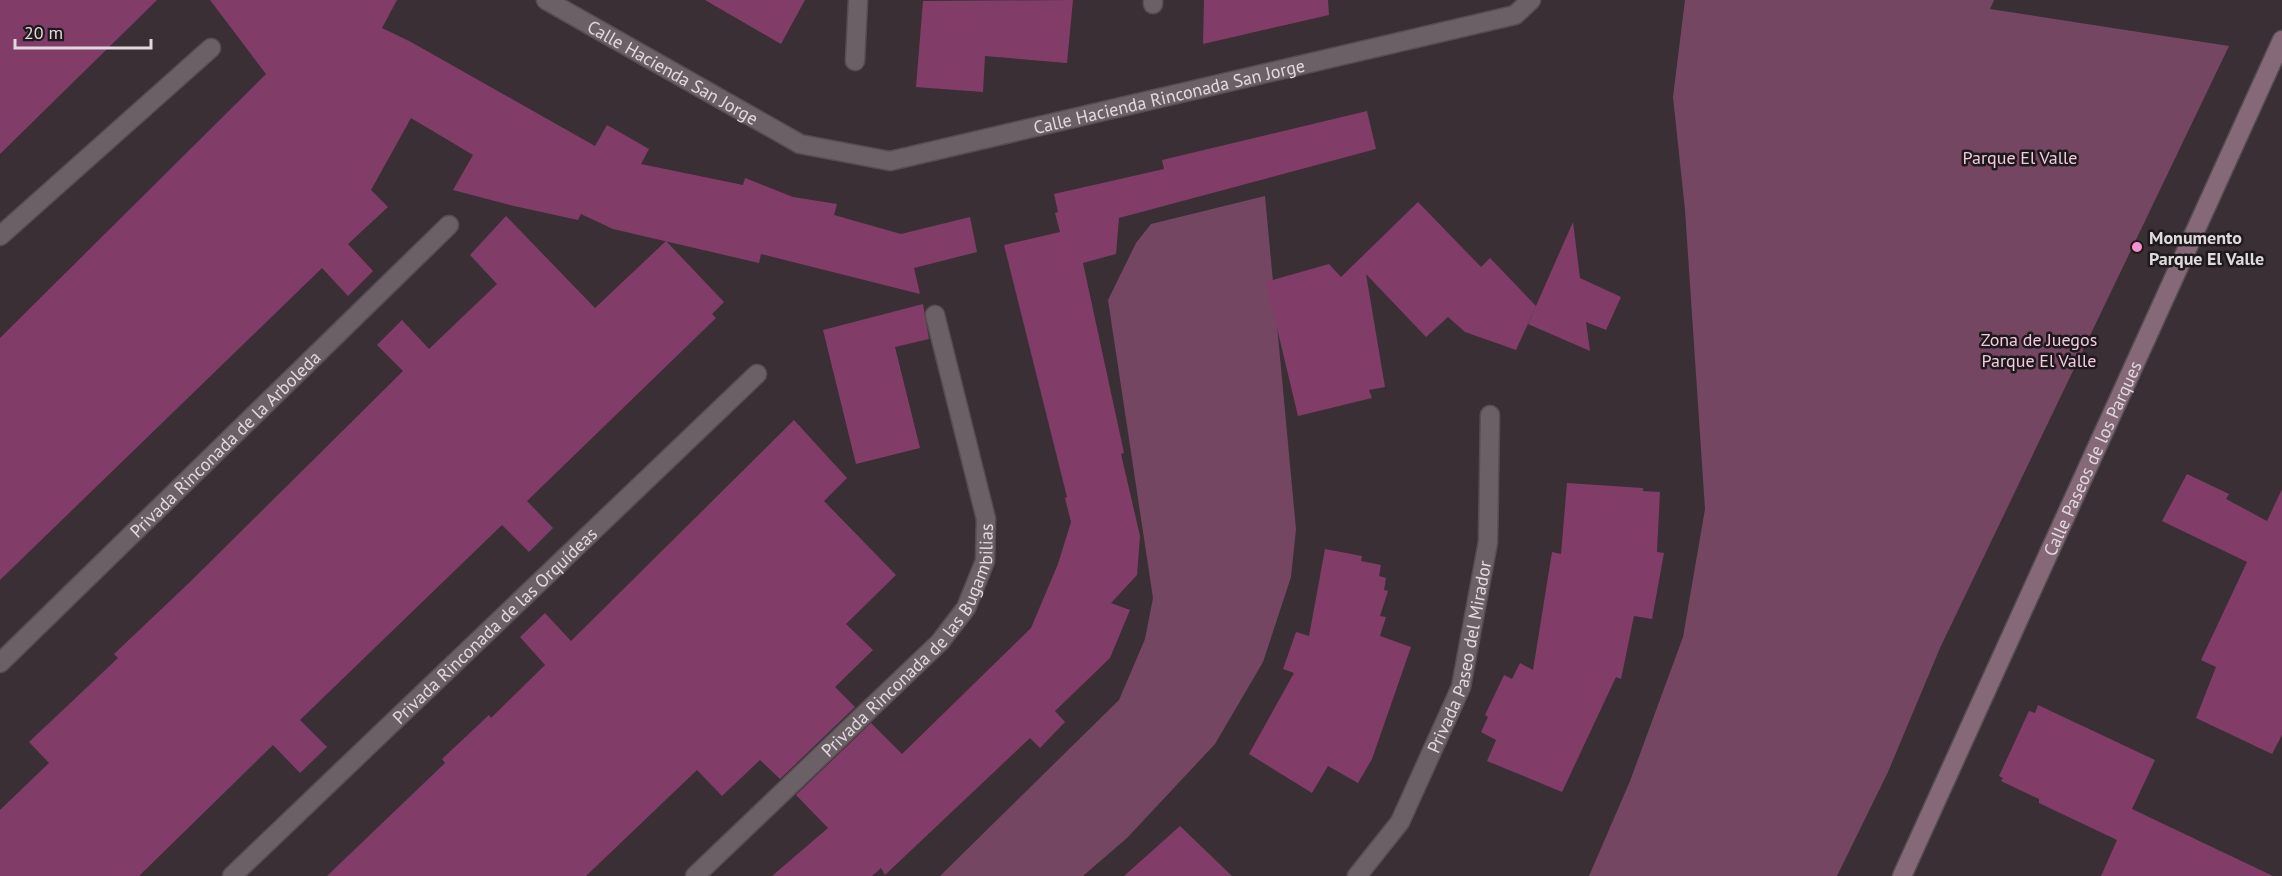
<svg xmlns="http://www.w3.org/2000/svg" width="2282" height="876" font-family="'PT Sans',sans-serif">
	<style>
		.green { fill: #744662 }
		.building { fill: #813d68 }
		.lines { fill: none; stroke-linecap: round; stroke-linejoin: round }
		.street-casing { stroke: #564d53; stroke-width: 21 }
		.secondary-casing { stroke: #564d53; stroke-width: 21 }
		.street { stroke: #6c6067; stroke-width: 18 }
		.secondary { stroke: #856979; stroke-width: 18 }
		.poi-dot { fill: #f790ce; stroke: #1e191b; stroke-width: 2 }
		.labels { text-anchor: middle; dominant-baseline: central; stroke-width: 5; stroke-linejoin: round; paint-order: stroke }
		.street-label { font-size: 18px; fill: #e0d9dd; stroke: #1e191b }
		.park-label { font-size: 18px; fill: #f3cae1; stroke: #1e191b }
		.poi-label { font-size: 18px; font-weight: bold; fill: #e0d9dd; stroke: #1e191b; text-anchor: start }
	</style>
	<rect width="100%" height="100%" fill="#3a2f35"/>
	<g class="green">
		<path d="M 1685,0 L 1994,0 L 1990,9 L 2229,46 L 1940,648 L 1888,772 L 1837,876 L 1589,876 L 1630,781 L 1683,637 L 1705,509 L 1685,210 L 1673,97 Z"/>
		<path d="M 1265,196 L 1296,529 L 1291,577 L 1263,662 L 1215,744 L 1127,838 L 1083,876 L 940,876 L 1119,700 L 1145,639 L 1153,598 L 1108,300 L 1136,243 L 1151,224 Z"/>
	</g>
	<g class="building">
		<path d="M 0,0 L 157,0 L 0,154 Z"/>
		<path d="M 210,0 L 397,0 L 382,28 L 411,42 L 595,146 L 607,125 L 649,149 L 641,164 L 743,185 L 745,178 L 793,197 L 837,204 L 834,215 L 901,234 L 970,217 L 977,252 L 914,268 L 920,294 L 761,254 L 759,263 L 613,229 L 581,214 L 578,220 L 514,206 L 453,190 L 473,155 L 411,118 L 371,190 L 388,207 L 348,244 L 373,271 L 348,296 L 322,268 L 0,580 L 0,338 L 266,74 Z"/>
		<path d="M 705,0 L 805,0 L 781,44 Z"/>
		<path d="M 1073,0 L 1067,63 L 985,56 L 983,92 L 916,87 L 923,1 Z"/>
		<path d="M 1204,0 L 1328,0 L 1329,15 L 1203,44 Z"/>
		<path d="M 1367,111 L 1376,149 L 1119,218 L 1116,254 L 1083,263 L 1124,453 L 1121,454 L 1140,536 L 1137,575 L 1111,603 L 1130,610 L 1110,658 L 1055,711 L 1065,722 L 1040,748 L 1030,738 L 885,875 L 881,868 L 872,876 L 772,876 L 828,828 L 796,795 L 871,723 L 902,754 L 1031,628 L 1058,564 L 1071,522 L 1065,498 L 1067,497 L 1004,245 L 1060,232 L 1055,213 L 1058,212 L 1054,194 L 1164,169 L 1162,160 Z"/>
		<path d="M 1418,202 L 1481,267 L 1490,258 L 1536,306 L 1516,350 L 1465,332 L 1448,317 L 1426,337 L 1366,274 L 1385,387 L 1369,390 L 1372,398 L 1298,416 L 1266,282 L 1329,264 L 1341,277 Z"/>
		<path d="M 506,216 L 595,308 L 666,241 L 724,302 L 712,314 L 716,318 L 527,501 L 553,528 L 529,552 L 502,525 L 300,720 L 327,747 L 300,773 L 273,745 L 139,876 L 0,876 L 0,810 L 49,763 L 29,742 L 118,658 L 114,654 L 190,582 L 403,371 L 377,345 L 402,320 L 429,349 L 497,284 L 470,255 Z"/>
		<path d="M 1573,222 L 1580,278 L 1621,297 L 1606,330 L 1586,322 L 1590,351 L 1528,324 Z"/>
		<path d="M 923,304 L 929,339 L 895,347 L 920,448 L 856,464 L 823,330 Z"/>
		<path d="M 794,420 L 847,478 L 824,501 L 896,575 L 846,624 L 873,650 L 835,687 L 855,707 L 780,779 L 760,760 L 722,796 L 697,770 L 586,876 L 327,876 L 445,763 L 442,759 L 489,715 L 491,718 L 545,665 L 520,637 L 545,613 L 571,641 Z"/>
		<path d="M 2187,474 L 2229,494 L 2226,499 L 2267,521 L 2282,489 L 2282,735 L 2272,754 L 2196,718 L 2216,667 L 2201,660 L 2247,562 L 2162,521 Z"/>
		<path d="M 1567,483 L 1643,488 L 1643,491 L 1660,492 L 1657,552 L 1664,553 L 1652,619 L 1634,616 L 1621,679 L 1616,677 L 1562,792 L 1487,761 L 1496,740 L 1481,732 L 1488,717 L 1485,715 L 1504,675 L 1512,679 L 1520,663 L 1533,670 L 1552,552 L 1561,554 Z"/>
		<path d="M 1325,549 L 1362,556 L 1361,561 L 1381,565 L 1379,576 L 1386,578 L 1384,590 L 1388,591 L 1380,616 L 1386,617 L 1380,636 L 1411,647 L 1372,759 L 1358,783 L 1328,766 L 1312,793 L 1249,754 L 1294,673 L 1283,669 L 1296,632 L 1309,636 Z"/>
		<path d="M 2038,705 L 2155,760 L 2132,809 L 2273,876 L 2101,876 L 2117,840 L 2039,803 L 2039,799 L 2001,781 L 2003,778 L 1999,776 L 2029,711 L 2035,713 Z"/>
		<path d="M 1180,826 L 1232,876 L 1124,876 Z"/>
	</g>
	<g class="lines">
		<g class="street-casing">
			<g id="street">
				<path id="s1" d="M 546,0 L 800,144 L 890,161 L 1515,15 L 1531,0"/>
				<path d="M 1153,4 L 1153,0"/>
				<path d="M 855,61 L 858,0"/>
				<path d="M 0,236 L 211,48"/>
				<path id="s2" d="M 0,663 L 449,225"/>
				<path id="s3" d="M 232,876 L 757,374"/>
				<path id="s4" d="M 695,876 L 940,642 L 966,608 L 985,561 L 986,519 L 935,315"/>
				<path id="s5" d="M 1357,876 L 1400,822 L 1461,687 L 1488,542 L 1490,415"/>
			</g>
		</g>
		<g class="secondary-casing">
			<g id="secondary">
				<path id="s6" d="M 1902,876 L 2282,40"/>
			</g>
		</g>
		<use href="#street" class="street"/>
		<use href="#secondary" class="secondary"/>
	</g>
	<circle class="poi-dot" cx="2137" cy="247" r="6"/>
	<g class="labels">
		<g class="street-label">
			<text stroke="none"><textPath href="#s1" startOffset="146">Calle Hacienda San Jorge</textPath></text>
			<text stroke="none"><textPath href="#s1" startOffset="670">Calle Hacienda Rinconada San Jorge</textPath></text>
			<text stroke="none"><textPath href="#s2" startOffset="314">Privada Rinconada de la Arboleda</textPath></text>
			<text stroke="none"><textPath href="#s6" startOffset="459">Calle Paseos de los Parques</textPath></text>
			<text stroke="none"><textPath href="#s3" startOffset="363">Privada Rinconada de las Orquídeas</textPath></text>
			<text stroke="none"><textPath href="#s4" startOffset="324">Privada Rinconada de las Bugambilias</textPath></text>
			<text stroke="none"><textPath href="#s5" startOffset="246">Privada Paseo del Mirador</textPath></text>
		</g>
		<g class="park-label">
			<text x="2020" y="157">Parque El Valle</text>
			<text x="2039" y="339">Zona de Juegos<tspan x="2039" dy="21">Parque El Valle</tspan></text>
		</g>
		<g class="poi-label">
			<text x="2149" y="237">Monumento<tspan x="2149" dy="21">Parque El Valle</tspan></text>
		</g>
	</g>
	<path d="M15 39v9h136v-9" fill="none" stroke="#e0d9dd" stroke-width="3"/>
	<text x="24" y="39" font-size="18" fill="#e0d9dd" stroke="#1e191b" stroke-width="4.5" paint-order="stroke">20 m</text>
</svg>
